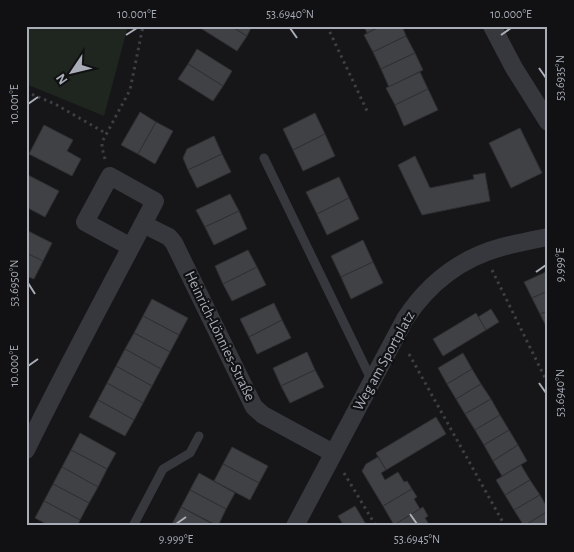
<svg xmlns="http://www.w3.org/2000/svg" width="574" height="552" font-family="'Alegreya Sans',sans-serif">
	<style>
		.green { fill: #1e261f }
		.building { fill: #404145; stroke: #303034 }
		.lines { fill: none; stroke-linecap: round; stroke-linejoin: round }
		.path { stroke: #3d3f44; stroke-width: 3; stroke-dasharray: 2.5 4; stroke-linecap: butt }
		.lane { stroke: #37383d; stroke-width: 9 }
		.street { stroke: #37383d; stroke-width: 18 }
		.ticks { fill: none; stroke: #a8adb8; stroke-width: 2 }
		.labels { text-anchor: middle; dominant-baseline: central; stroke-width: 4.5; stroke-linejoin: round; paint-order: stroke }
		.street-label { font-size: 15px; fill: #a8adb8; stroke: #111113 }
		.neatline { fill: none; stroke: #a8adb8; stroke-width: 2 }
		.ticks-label { font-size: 12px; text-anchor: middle; fill: #a8adb8 }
	</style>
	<rect width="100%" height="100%" fill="#161618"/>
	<path class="green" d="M 26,26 L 128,26 L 104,116 L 26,84 Z"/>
	<g class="building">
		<path d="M 203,26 L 231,26 L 247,36 L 237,51 L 202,29 Z"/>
		<path d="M 231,26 L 252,26 L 247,36 Z"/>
		<path d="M 364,26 L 381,26 L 367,33 Z"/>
		<path d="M 381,26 L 402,26 L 406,36 L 373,52 L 364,35 Z"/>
		<path d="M 406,36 L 415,53 L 381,69 L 373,52 Z"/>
		<path d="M 197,49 L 232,71 L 223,86 L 188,64 Z"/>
		<path d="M 415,53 L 423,70 L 389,87 L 381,69 Z"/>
		<path d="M 188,64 L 223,86 L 213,101 L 178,79 Z"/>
		<path d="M 420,72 L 428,89 L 395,105 L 386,88 Z"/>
		<path d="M 428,89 L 438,110 L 404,126 L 395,105 Z"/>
		<path d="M 140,112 L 156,122 L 138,154 L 121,145 Z"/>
		<path d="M 315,113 L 325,134 L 293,150 L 283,129 Z"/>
		<path d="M 156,122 L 173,131 L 155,164 L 138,154 Z"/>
		<path d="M 44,125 L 73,140 L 67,151 L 81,159 L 72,176 L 29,154 Z"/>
		<path d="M 520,128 L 542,173 L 511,188 L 489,143 Z"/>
		<path d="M 325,134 L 335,156 L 303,171 L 293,150 Z"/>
		<path d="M 214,136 L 222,154 L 188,170 L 183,158 L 187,149 Z"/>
		<path d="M 222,154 L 231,172 L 197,188 L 188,170 Z"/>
		<path d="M 415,156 L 430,188 L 474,179 L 473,175 L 485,173 L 490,201 L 422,215 L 398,165 Z"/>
		<path d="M 26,174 L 59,191 L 45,217 L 26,207 Z"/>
		<path d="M 339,177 L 349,198 L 317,214 L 306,192 Z"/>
		<path d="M 230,194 L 239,211 L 205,227 L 196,210 Z"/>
		<path d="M 349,198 L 359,219 L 327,235 L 317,214 Z"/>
		<path d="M 239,211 L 247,229 L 214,245 L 205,227 Z"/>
		<path d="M 26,230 L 52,243 L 43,261 L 26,253 Z"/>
		<path d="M 363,240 L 373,262 L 341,277 L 331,256 Z"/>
		<path d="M 248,250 L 257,267 L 223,284 L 215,266 Z"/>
		<path d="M 26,253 L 43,261 L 34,279 L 26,276 Z"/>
		<path d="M 373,262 L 383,283 L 351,299 L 341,277 Z"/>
		<path d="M 257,267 L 266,285 L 232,301 L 223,284 Z"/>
		<path d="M 548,271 L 548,291 L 532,298 L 524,282 Z"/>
		<path d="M 548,291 L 548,311 L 540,314 L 532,298 Z"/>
		<path d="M 152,299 L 188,318 L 179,335 L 143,316 Z"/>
		<path d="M 274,303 L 282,320 L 249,337 L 240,319 Z"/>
		<path d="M 491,309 L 499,322 L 486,330 L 478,317 Z"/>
		<path d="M 548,311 L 548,330 L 540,314 Z"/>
		<path d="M 476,313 L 486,330 L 443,356 L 433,339 Z"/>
		<path d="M 143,316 L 179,335 L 170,352 L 134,333 Z"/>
		<path d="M 282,320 L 291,338 L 257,354 L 249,337 Z"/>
		<path d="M 134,333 L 170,352 L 161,369 L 125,349 Z"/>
		<path d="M 125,349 L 161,369 L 152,386 L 116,366 Z"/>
		<path d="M 307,352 L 315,370 L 281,386 L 273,368 Z"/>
		<path d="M 463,353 L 472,369 L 447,384 L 438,368 Z"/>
		<path d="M 116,366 L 152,386 L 143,403 L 107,383 Z"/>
		<path d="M 472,369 L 481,384 L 456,399 L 447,384 Z"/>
		<path d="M 315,370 L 324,387 L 290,403 L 281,386 Z"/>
		<path d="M 107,383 L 143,403 L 134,420 L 98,400 Z"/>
		<path d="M 481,384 L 491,399 L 465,414 L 456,399 Z"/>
		<path d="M 491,399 L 500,415 L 475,430 L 465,414 Z"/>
		<path d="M 98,400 L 134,420 L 125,436 L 89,417 Z"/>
		<path d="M 500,415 L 509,430 L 484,445 L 475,430 Z"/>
		<path d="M 436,417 L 446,434 L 386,470 L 376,453 Z"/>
		<path d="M 509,430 L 518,445 L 493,461 L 484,445 Z"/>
		<path d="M 80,433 L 116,453 L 107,469 L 71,450 Z"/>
		<path d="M 518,445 L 527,461 L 502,476 L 493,461 Z"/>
		<path d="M 232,447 L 268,466 L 259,483 L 223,464 Z"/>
		<path d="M 71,450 L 107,469 L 98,487 L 62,467 Z"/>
		<path d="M 378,457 L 386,470 L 381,473 L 385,480 L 398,472 L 404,482 L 407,481 L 412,489 L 383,506 L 362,471 L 366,464 Z"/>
		<path d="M 223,464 L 259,483 L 250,500 L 214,481 Z"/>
		<path d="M 521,465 L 530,480 L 505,495 L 496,480 Z"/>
		<path d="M 62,467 L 98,487 L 89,503 L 53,484 Z"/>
		<path d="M 199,473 L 235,493 L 226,509 L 190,490 Z"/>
		<path d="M 530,480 L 540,495 L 514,510 L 505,495 Z"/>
		<path d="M 53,484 L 89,503 L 80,520 L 44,501 Z"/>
		<path d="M 412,489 L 417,497 L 414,499 L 420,509 L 394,525 L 383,506 Z"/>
		<path d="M 190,490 L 226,509 L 218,526 L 181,507 Z"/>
		<path d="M 540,495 L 548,509 L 548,511 L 524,526 L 514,510 Z"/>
		<path d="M 44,501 L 80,520 L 77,526 L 50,526 L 35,518 Z"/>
		<path d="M 355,506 L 367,526 L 344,526 L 338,516 Z"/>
		<path d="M 181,507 L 216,526 L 175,526 L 172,524 Z"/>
		<path d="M 423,507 L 428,516 L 425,518 L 430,526 L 395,526 L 394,525 Z"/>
		<path d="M 548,511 L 548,526 L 524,526 Z"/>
	</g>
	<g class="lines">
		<g class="path">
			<path d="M 327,26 L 368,113"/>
			<path d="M 26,92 L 55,104 L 107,134"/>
			<path d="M 105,159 L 102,148 L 102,142 L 130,90 L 143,26"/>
			<path d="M 492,270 L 548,384"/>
			<path d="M 409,354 L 505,526"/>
			<path d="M 344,473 L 376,526"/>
		</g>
		<g class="lane">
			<path d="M 264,158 L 372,381"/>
			<path d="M 133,526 L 163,469 L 190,453 L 199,436"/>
		</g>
		<g class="street">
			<path d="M 492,26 L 514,68 L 548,122"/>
			<path d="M 143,224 L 169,237 L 174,243 L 254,407 L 263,415 L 333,453"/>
			<path d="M 26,450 C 67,366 112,284 155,201 L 110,176 L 85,222 L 131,247"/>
			<path d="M 295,526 L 405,319 C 428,284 461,258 502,247 C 517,243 533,240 548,237"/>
		</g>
	</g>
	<path class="ticks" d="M 290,28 L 297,38M 126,35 L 137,28M 501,35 L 511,28M 539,68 L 546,78M 28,104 L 38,97M 536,272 L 546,265M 28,283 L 35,294M 28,366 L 38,359M 539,383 L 546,393M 410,514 L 417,524M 176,524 L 186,517"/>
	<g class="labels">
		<g class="street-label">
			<text transform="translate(220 336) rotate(64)">Heinrich-Lönnies-Straße</text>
			<text transform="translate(384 361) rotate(-61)">Weg am Sportplatz</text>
		</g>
	</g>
	<rect width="574" height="552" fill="none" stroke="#111113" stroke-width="55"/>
	<g transform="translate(72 72) rotate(235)" stroke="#111113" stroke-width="4" paint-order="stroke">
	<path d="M0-4L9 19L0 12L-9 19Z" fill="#a8adb8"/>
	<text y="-8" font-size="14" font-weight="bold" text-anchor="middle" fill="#a8adb8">N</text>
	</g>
	<rect x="28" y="28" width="518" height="496" class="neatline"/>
	<g class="ticks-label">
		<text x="137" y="18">10.001°E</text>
		<text x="290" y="18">53.6940°N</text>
		<text x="511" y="18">10.000°E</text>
		<text transform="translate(560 78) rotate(-90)" y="4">53.6935°N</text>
		<text transform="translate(14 104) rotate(-90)" y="4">10.001°E</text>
		<text transform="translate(560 265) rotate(-90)" y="4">9.999°E</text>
		<text transform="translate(14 283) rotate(-90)" y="4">53.6950°N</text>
		<text transform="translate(14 366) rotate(-90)" y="4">10.000°E</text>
		<text transform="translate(560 393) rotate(-90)" y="4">53.6940°N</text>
		<text x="176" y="543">9.999°E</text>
		<text x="417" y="543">53.6945°N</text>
	</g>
</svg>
